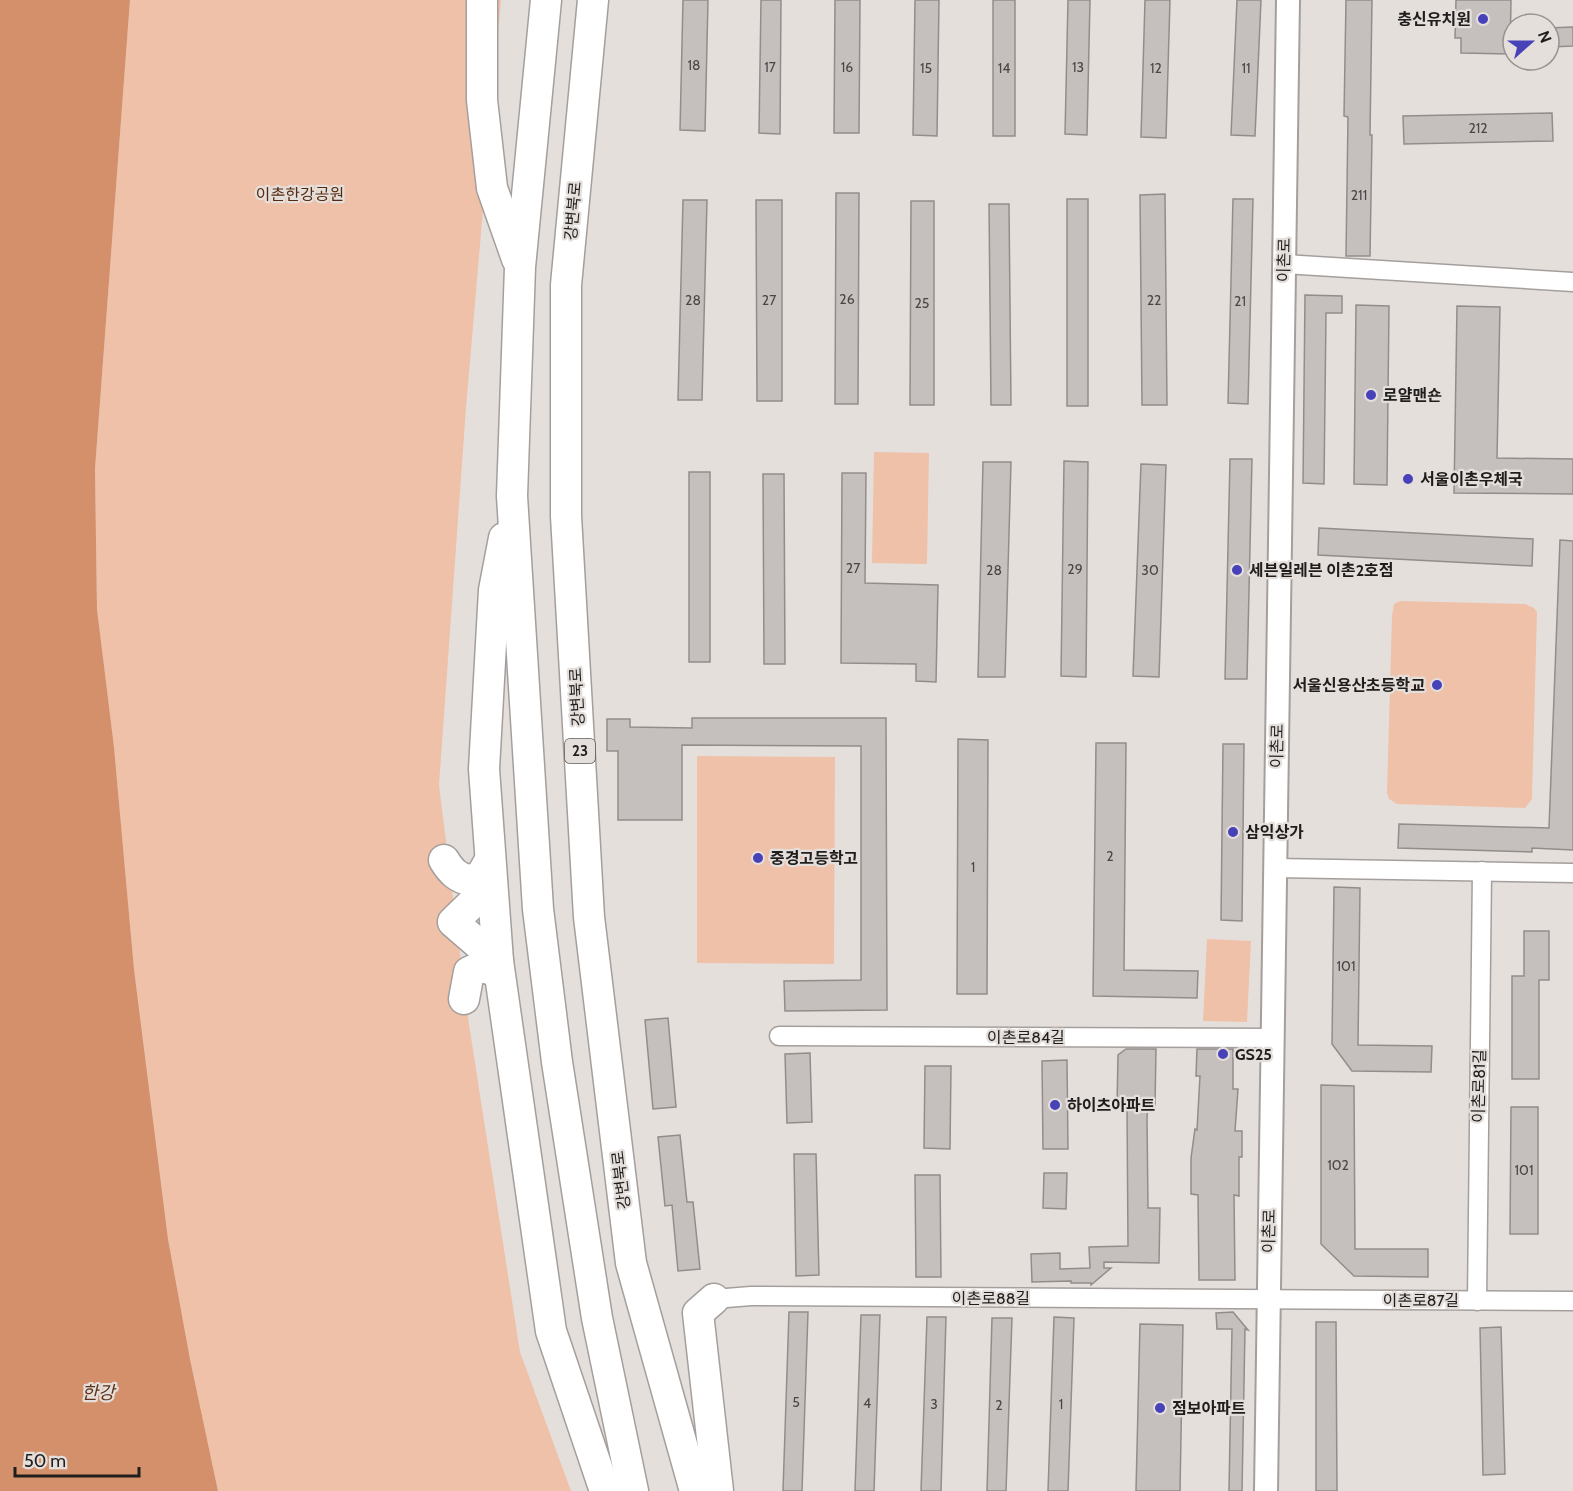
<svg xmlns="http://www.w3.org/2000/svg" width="1573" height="1491" font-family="Cabin,'Noto Sans KR',sans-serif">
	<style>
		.green { fill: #efc1a9 }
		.water { fill: #d4906a }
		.building { fill: #c5c0bd; stroke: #928d8b; stroke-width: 1.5 }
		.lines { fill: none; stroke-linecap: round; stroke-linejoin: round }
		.minor-casing { stroke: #a49f9c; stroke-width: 21 }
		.tertiary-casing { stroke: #a49f9c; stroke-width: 26 }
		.trunk-casing { stroke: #a49f9c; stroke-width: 33 }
		.minor { stroke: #fff; stroke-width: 18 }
		.tertiary { stroke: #fff; stroke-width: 22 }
		.trunk { stroke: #fff; stroke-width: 30 }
		.poi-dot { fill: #4842b8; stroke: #e5dfdc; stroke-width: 2 }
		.labels { text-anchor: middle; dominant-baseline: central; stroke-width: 4.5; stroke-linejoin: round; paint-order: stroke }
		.number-label { font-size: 14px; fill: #494645 }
		.shield { fill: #e5dfdc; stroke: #5b5856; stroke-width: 1.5 }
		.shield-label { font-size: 15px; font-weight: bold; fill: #201e1d }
		.poi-label { font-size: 16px; font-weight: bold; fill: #201e1d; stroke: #e5dfdc; text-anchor: start }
		.park-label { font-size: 16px; fill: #562a0e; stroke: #e5dfdc }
		.street-label { font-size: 16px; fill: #201e1d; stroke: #e5dfdc }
		.water-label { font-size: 18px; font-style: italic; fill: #5f3217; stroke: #e5dfdc }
	</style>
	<rect width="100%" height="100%" fill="#e5dfdc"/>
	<g class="green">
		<path d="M 130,0 L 501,0 L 466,408 L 439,785 L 468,1018 L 520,1352 L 571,1491 L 218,1491 L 190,1359 L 168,1239 L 134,969 L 114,747 L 97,609 L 95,469 Z"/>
		<path d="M 874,452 L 929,453 L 927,564 L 872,563 Z"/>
		<path d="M 1400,601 L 1525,604 L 1534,608 L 1537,612 L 1532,799 L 1525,808 L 1397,804 L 1389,799 L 1387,793 L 1392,616 L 1394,604 Z"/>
		<path d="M 697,756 L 835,757 L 834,964 L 697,963 Z"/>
		<path d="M 1207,939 L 1251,941 L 1247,1022 L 1203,1021 Z"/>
	</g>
	<path class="water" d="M 0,0 L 130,0 L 95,469 L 97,609 L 114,747 L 134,969 L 168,1239 L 190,1359 L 218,1491 L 0,1491 Z"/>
	<g class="building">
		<path d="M 683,0 L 708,0 L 705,131 L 680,130 Z"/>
		<path d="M 761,0 L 781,0 L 780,134 L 759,133 Z"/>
		<path d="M 835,0 L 860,0 L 859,133 L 834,133 Z"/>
		<path d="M 915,0 L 939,0 L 937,136 L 913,135 Z"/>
		<rect x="993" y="0" width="22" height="136"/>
		<path d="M 1068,0 L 1090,0 L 1087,135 L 1065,134 Z"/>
		<path d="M 1145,0 L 1170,0 L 1166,138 L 1141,137 Z"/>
		<path d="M 1237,0 L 1261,0 L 1255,136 L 1231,135 Z"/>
		<path d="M 1346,0 L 1372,0 L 1370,135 L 1372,135 L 1370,256 L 1346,256 L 1348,117 L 1344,116 Z"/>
		<path d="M 1456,0 L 1511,0 L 1510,54 L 1461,53 L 1461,38 L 1455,38 Z"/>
		<path d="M 1573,27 L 1573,46 L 1552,47 L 1549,28 Z"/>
		<path d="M 1552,113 L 1553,141 L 1404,144 L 1403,116 Z"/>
		<path d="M 836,193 L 859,193 L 858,404 L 835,404 Z"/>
		<path d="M 1165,194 L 1167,405 L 1142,405 L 1140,195 Z"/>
		<rect x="1067" y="199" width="21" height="207"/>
		<path d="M 1233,199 L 1253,199 L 1248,404 L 1228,403 Z"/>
		<path d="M 683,200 L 707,200 L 702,400 L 678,400 Z"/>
		<path d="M 756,200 L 782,200 L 782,401 L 757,401 Z"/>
		<path d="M 911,201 L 934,201 L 934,405 L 910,405 Z"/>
		<path d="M 989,204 L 1009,204 L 1011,405 L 991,405 Z"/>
		<path d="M 1305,295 L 1342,296 L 1342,313 L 1326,313 L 1324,484 L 1303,483 Z"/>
		<path d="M 1356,305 L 1389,306 L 1387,485 L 1354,484 Z"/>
		<path d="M 1457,306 L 1500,307 L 1497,458 L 1573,459 L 1573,494 L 1454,493 Z"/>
		<path d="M 1230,459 L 1252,459 L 1247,679 L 1225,679 Z"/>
		<path d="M 1064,461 L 1088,462 L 1086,677 L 1061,676 Z"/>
		<path d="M 983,462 L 1011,462 L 1005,677 L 978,677 Z"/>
		<path d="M 1141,464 L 1166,465 L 1159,677 L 1133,676 Z"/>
		<rect x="689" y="472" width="21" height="190"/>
		<path d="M 842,473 L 866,473 L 865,583 L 938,585 L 936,682 L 916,681 L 916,664 L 841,663 Z"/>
		<path d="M 763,474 L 784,474 L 785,664 L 764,664 Z"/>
		<path d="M 1319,528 L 1533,539 L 1532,566 L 1318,555 Z"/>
		<path d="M 1560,540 L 1573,541 L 1573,850 L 1532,848 L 1532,852 L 1398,848 L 1399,824 L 1549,828 Z"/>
		<path d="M 692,718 L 886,718 L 887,1010 L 785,1011 L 784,981 L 861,980 L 861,746 L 682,745 L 682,820 L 618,820 L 618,751 L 607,751 L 607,719 L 630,719 L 630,727 L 692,728 Z"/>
		<path d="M 958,739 L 988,740 L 987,994 L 957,994 Z"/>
		<path d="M 1096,743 L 1126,743 L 1124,970 L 1198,971 L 1197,998 L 1093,996 Z"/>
		<path d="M 1223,744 L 1244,744 L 1242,921 L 1221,920 Z"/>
		<path d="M 1334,887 L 1360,888 L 1358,1045 L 1432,1046 L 1431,1072 L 1352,1071 L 1332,1044 Z"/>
		<path d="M 1524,931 L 1549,931 L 1549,980 L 1539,980 L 1539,1079 L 1512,1079 L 1512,976 L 1524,976 Z"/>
		<path d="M 668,1018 L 676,1107 L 653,1109 L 645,1020 Z"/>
		<path d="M 1126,1049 L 1156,1049 L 1155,1105 L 1148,1104 L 1147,1118 L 1148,1208 L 1160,1208 L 1159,1263 L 1104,1262 L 1104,1268 L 1111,1268 L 1091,1285 L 1091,1283 L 1071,1283 L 1071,1281 L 1032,1282 L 1031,1254 L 1060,1253 L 1060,1269 L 1090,1268 L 1089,1247 L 1128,1246 L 1127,1106 L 1117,1106 L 1118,1055 Z"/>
		<path d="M 1197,1049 L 1233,1049 L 1233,1089 L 1238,1089 L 1235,1131 L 1242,1131 L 1242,1157 L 1239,1157 L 1239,1196 L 1234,1195 L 1235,1280 L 1199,1280 L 1198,1195 L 1191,1194 L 1191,1158 L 1195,1129 L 1197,1130 L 1200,1076 L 1196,1076 Z"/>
		<path d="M 810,1053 L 812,1122 L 787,1123 L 785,1054 Z"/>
		<path d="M 1067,1060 L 1068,1149 L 1043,1149 L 1042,1061 Z"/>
		<path d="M 925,1066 L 951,1066 L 950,1149 L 924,1148 Z"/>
		<path d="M 1321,1085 L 1354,1086 L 1355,1249 L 1428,1249 L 1428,1277 L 1354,1276 L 1321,1244 Z"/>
		<path d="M 1511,1107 L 1538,1107 L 1538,1234 L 1510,1234 Z"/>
		<path d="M 680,1135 L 687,1202 L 693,1202 L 700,1269 L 678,1271 L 672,1205 L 665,1206 L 658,1137 Z"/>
		<path d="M 794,1154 L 816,1154 L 819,1275 L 796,1276 Z"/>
		<path d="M 1044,1173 L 1067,1173 L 1066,1209 L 1043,1208 Z"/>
		<path d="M 915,1175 L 940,1175 L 941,1277 L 916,1277 Z"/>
		<path d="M 789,1312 L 808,1312 L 802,1491 L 783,1491 Z"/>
		<path d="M 1233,1312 L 1248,1330 L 1245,1329 L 1242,1491 L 1229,1491 L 1232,1329 L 1217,1329 L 1216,1313 Z"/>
		<path d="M 861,1315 L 880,1315 L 874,1491 L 855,1491 Z"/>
		<path d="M 927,1317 L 946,1317 L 941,1491 L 921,1491 Z"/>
		<path d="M 1054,1317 L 1074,1318 L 1068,1491 L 1048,1491 Z"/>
		<path d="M 992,1318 L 1012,1318 L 1006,1491 L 987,1491 Z"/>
		<path d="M 1316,1322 L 1336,1322 L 1337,1491 L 1316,1491 Z"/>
		<path d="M 1140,1324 L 1183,1325 L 1180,1491 L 1136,1491 Z"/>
		<path d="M 1501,1327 L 1505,1474 L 1483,1475 L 1480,1328 Z"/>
	</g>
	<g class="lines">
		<g class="minor-casing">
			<g id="minor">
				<path d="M 1284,264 L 1573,282"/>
				<path d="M 1275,868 L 1573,873"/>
				<path d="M 779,1036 L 1272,1038"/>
				<path d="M 714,1299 L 751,1296 L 1573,1301"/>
				<path d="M 1477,1301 L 1482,871"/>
			</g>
		</g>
		<g class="tertiary-casing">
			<path id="tertiary" d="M 1266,1491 L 1288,0"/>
		</g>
		<g class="trunk-casing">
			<g id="trunk">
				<path d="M 482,0 L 482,100 L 492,188 L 517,259"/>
				<path d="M 546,0 L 520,267 L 512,496 L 538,909 L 557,1062 L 597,1318 L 633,1491"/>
				<path d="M 593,0 L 566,285 L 566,516 L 589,917 L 631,1263 L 695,1491"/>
				<path d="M 504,538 L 494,590 L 484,769 L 498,961 L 551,1331 L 605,1491"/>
				<path d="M 444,860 C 452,873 458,878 472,881 L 482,874 L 490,860"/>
				<path d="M 492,884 L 453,922 L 498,961"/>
				<path d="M 464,999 L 469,972 C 481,966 488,967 499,974"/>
				<path d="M 714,1299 L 698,1313 L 718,1491"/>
			</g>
		</g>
		<use href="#minor" class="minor"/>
		<use href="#tertiary" class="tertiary"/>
		<use href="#trunk" class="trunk"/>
	</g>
	<g class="poi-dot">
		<circle cx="1483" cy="19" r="6"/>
		<circle cx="1371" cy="395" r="6"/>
		<circle cx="1408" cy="479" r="6"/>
		<circle cx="1237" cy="570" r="6"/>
		<circle cx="1437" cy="685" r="6"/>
		<circle cx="1233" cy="832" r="6"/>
		<circle cx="758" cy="858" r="6"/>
		<circle cx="1223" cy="1054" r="6"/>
		<circle cx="1055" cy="1105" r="6"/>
		<circle cx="1160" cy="1408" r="6"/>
	</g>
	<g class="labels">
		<g class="number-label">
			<text x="694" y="65">18</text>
			<text x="770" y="67">17</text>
			<text x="847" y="67">16</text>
			<text x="1078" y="67">13</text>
			<text x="926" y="68">15</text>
			<text x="1004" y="68">14</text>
			<text x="1156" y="68">12</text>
			<text x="1246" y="68">11</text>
			<text x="1478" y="128">212</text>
			<text x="1359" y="195">211</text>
			<text x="847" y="299">26</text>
			<text x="693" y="300">28</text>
			<text x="769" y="300">27</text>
			<text x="1154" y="300">22</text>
			<text x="1240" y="301">21</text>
			<text x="922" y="303">25</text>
			<text x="853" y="568">27</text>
			<text x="1075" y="569">29</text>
			<text x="994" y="570">28</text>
			<text x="1150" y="570">30</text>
			<text x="1110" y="856">2</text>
			<text x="973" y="867">1</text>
			<text x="1346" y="966">101</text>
			<text x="1338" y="1165">102</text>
			<text x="1524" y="1170">101</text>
			<text x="796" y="1402">5</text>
			<text x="867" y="1403">4</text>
			<text x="934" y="1404">3</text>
			<text x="1061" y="1404">1</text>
			<text x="999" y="1405">2</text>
		</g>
		<rect class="shield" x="565" y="739" width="30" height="24" rx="4.5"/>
		<g class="shield-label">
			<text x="580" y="751">23</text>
		</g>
		<g class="poi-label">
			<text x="1471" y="19" text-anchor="end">충신유치원</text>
			<text x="1383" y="395">로얄맨숀</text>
			<text x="1420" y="479">서울이촌우체국</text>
			<text x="1249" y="570">세븐일레븐 이촌2호점</text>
			<text x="1425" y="685" text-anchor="end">서울신용산초등학교</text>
			<text x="1245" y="832">삼익상가</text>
			<text x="770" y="858">중경고등학고</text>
			<text x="1235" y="1054">GS25</text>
			<text x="1067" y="1105">하이츠아파트</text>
			<text x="1172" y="1408">점보아파트</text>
		</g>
		<g class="park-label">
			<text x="300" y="194">이촌한강공원</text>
		</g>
		<g class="street-label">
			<text transform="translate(573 211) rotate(-85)">강변북로</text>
			<text transform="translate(1284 260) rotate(-89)">이촌로</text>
			<text transform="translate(577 697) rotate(-93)">강변북로</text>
			<text transform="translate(1277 746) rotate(-89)">이촌로</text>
			<text x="1026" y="1037">이촌로84길</text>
			<text transform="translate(1479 1086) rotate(-89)">이촌로81길</text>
			<text transform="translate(621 1180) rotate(-97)">강변북로</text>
			<text transform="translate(1269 1231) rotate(-89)">이촌로</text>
			<text x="991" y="1298">이촌로88길</text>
			<text x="1421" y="1300">이촌로87길</text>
		</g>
		<g class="water-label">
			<text x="98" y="1393">한강</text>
		</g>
	</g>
	<g transform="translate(1531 42) rotate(69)"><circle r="28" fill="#e5dfdc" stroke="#969290" stroke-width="1.5"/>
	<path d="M0-4.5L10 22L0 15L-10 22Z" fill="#4842b8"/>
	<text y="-9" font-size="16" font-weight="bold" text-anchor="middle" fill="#201e1d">N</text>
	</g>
	<path d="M15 1467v9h124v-9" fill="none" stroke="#201e1d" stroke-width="3"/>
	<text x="24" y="1467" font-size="18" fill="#201e1d" stroke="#e5dfdc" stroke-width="4.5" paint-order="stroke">50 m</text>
</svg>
